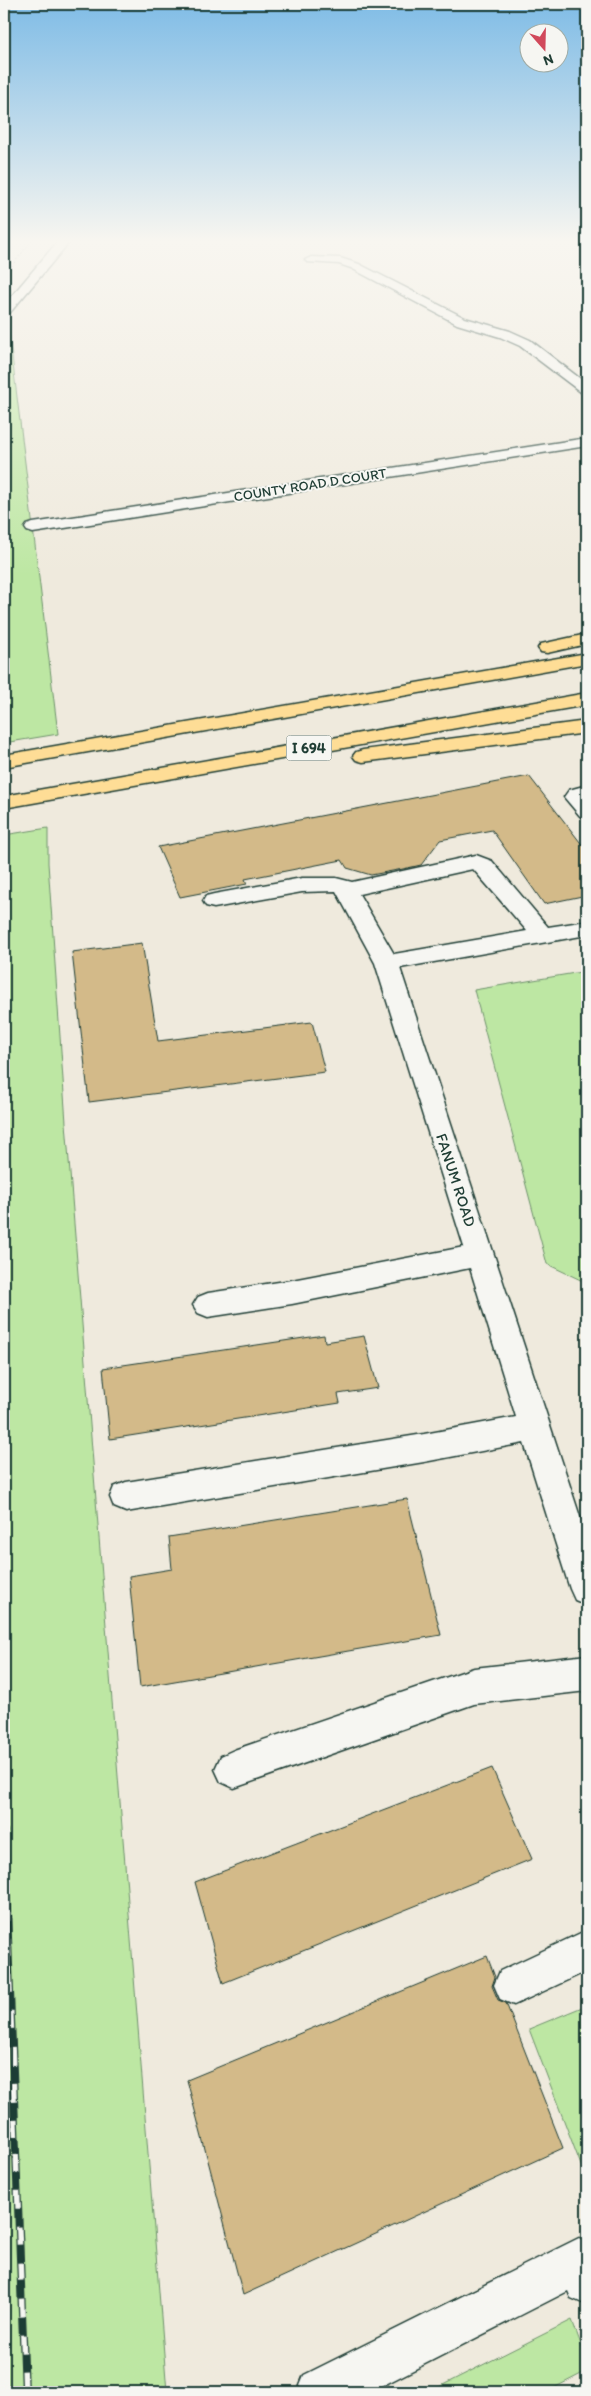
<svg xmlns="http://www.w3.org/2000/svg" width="591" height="2396" font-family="Itim,sans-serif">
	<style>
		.green { fill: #bde7a3; stroke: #6e926c }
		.building { fill: #d3ba89; stroke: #1f3d34 }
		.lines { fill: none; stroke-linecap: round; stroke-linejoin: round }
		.minor-casing { stroke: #1f3d34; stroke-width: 3 }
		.highway-casing { stroke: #1f3d34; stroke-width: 3 }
		.path { stroke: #1f3d34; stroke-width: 1; stroke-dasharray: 2 2; stroke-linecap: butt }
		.minor { fill: #f6f6f2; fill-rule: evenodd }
		.highway { fill: #fedd96; fill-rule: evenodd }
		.rail-casing { stroke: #1f3d34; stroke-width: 8 }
		.rail { stroke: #f6f6f2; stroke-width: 5.5; stroke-dasharray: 18; stroke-linecap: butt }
		.labels { text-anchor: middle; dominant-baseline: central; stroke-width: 4; stroke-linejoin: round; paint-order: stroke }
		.far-street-label { font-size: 14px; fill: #1f3d34; stroke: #f6f6f2 }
		.shield { fill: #f6f6f2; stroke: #60746d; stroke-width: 1 }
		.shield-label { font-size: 15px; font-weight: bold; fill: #1f3d34 }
		.street-label { font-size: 16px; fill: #1f3d34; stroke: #f6f6f2 }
	</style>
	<rect width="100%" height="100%" fill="#efeadd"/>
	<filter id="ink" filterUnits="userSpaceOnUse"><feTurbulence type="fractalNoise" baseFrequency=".02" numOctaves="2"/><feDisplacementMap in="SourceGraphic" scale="10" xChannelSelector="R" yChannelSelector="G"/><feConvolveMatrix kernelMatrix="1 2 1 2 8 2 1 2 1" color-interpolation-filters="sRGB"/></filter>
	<g filter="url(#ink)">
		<g class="green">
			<path d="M 4,290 L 58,734 L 4,743 Z"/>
			<path d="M 48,828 L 48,863 L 66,1123 L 167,2392 L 4,2392 L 4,835 Z"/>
			<path d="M 587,971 L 587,1283 L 547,1264 L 474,990 Z"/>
			<path d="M 587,2005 L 587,2181 L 529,2029 Z"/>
			<path d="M 572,2320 L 587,2361 L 587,2371 L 546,2392 L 429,2392 Z"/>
		</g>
		<g class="building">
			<path d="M 529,776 L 587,851 L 587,895 L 544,904 L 492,830 L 440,840 L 421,865 L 403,869 L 371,875 L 347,868 L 342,860 L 245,879 L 247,884 L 180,897 L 158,847 Z"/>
			<path d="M 142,943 L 158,1041 L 312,1022 L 325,1072 L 89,1102 L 72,952 Z"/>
			<path d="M 324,1335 L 325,1342 L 364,1336 L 378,1388 L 338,1394 L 340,1403 L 110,1439 L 103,1368 Z"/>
			<path d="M 407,1499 L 441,1635 L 140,1687 L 129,1576 L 172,1569 L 169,1537 Z"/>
			<path d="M 492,1768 L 532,1859 L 223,1983 L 195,1882 Z"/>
			<path d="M 487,1956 L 495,1977 L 492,1986 L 498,2000 L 506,2003 L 563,2148 L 243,2295 L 187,2080 Z"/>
		</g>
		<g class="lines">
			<g class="minor-casing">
				<g id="minor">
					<path d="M 59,240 L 71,240 L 8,315 L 4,316 L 4,305 Z"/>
					<path d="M 311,257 L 340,258 L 359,264 L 465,318 L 510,331 L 530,340 L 587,384 L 587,394 L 582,393 L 520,346 L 500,337 L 457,324 L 351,268 L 339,264 L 307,262 L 305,260 Z"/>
					<path d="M 587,438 L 587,446 L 33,533 L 27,531 L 25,528 L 27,525 L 33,523 Z"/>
					<path d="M 587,785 L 587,818 L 580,816 L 564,797 L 569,790 Z"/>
					<path d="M 476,855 L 492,861 L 548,927 L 587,921 L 587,935 L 400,968 L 587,1538 L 587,1605 L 575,1600 L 570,1589 L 524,1443 L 424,1462 L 126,1512 L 114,1507 L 110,1497 L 114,1487 L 126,1482 L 424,1434 L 516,1417 L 470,1268 L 292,1304 L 208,1317 L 198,1313 L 193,1305 L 198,1297 L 208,1293 L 292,1280 L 464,1247 L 375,963 L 336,891 L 302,892 L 214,908 L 206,906 L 203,901 L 206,896 L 214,894 L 302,878 L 336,878 L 352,882 ZM 473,869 L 527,931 L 394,954 L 359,894 Z"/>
					<path d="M 587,1655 L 587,1691 L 474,1704 L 234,1788 L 221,1782 L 215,1769 L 221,1756 L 234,1750 L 474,1668 Z"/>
					<path d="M 587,1930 L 587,1971 L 514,2005 L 500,1999 L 494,1985 L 500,1971 Z"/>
					<path d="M 579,2238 L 587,2242 L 587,2305 L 571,2298 L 568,2291 L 370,2392 L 297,2392 L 304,2375 Z"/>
				</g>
			</g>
			<g class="highway-casing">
				<g id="highway">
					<path d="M 587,634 L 587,644 L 547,653 L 541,652 L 538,648 L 541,644 Z"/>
					<path d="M 587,653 L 587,663 L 4,767 L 4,755 Z"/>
					<path d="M 587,693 L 587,705 L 4,808 L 4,796 Z"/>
					<path d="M 587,721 L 587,733 L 363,762 L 356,760 L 353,756 L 356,752 L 363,750 Z"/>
				</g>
			</g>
			<path class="path" d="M 4,276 L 32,240"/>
			<use href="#minor" class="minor"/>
			<use href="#highway" class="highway"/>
			<g class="rail-casing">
				<path id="rail" d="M 4,1831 L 25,2392"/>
			</g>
			<use href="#rail" class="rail"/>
		</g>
	</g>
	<linearGradient id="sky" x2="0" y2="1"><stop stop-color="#7fbce6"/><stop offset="0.42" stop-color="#f8f6f0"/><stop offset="1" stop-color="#f8f6f0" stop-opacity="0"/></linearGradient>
	<rect width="591" height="575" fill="url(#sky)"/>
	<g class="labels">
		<g class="far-street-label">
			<text transform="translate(310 485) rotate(-9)">COUNTY ROAD D COURT</text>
		</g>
		<rect class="shield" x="286.5" y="735.5" width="45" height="25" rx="4"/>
		<g class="shield-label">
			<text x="309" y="748">I 694</text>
		</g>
		<g class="street-label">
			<text transform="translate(456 1180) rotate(72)">FANUM ROAD</text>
		</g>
	</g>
	<rect width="591" height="2396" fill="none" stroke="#f6f6f2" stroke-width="20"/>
	<rect x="10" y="10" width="571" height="2376" fill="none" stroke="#1f3d34" stroke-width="2" filter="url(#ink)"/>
	<g transform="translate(544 48) rotate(160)"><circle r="24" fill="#f6f6f2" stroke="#a0aca6"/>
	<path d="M0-4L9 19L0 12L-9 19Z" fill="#d1495b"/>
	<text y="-8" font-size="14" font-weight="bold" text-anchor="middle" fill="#1f3d34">N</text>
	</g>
</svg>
